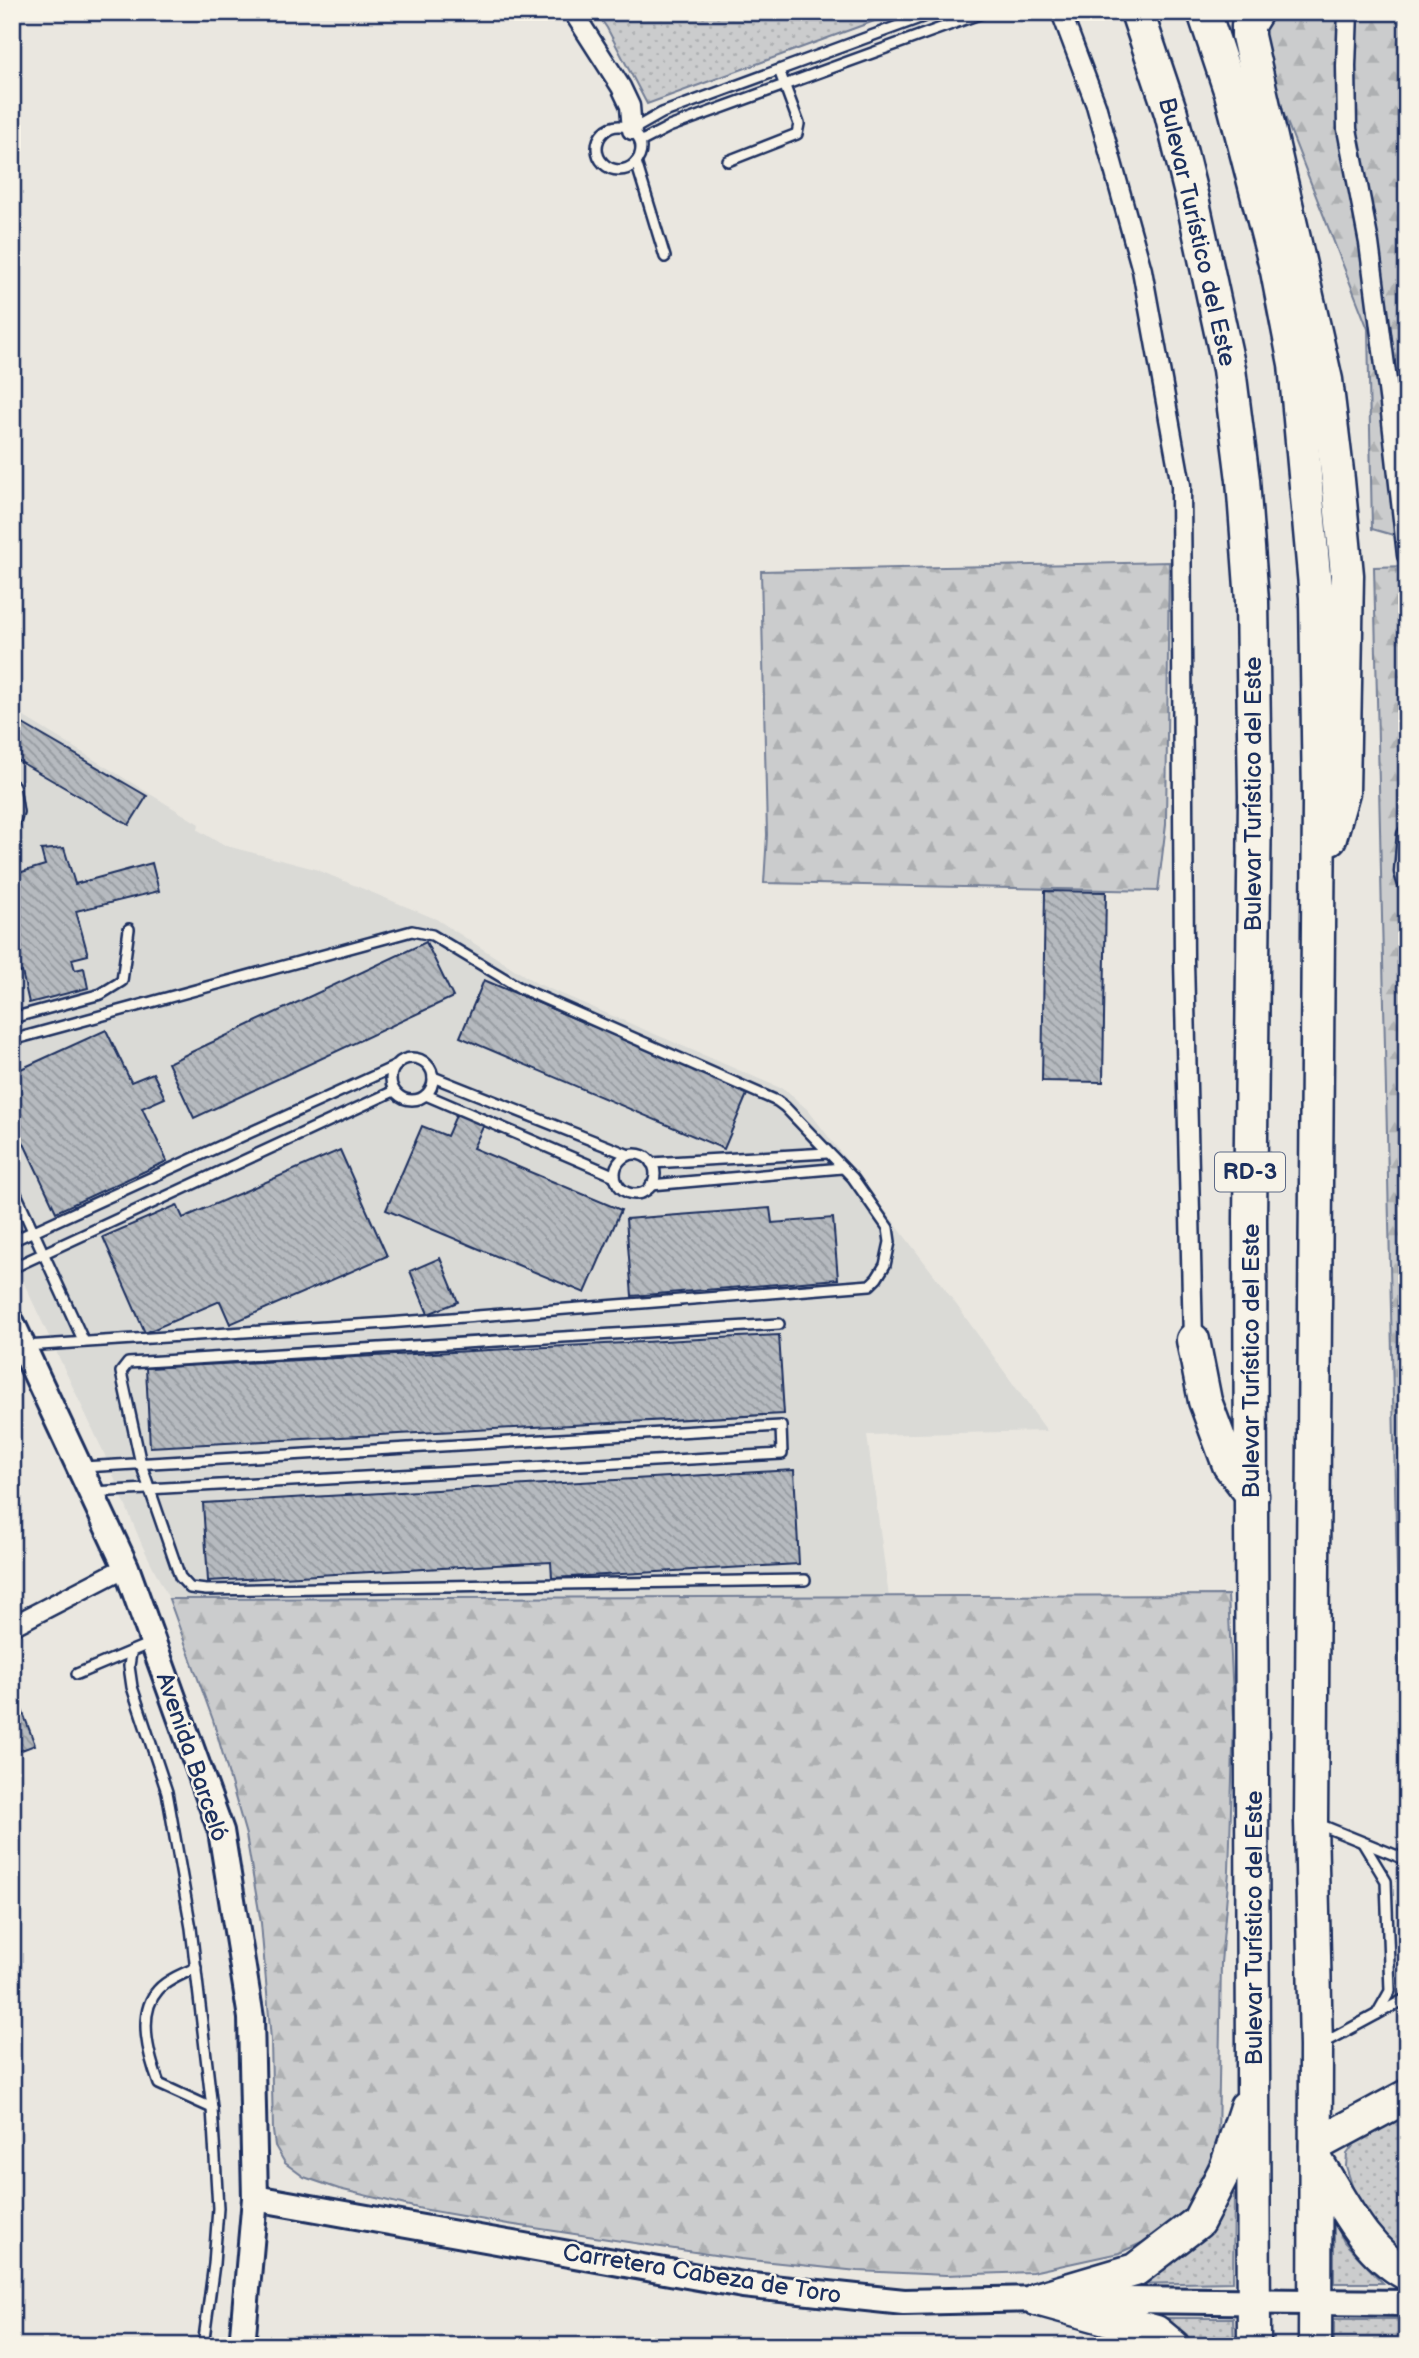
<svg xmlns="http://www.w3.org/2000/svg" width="1419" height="2358" font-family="'Balsamiq Sans',sans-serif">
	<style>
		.built { fill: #dadad6 }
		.grass { fill: url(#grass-dots); stroke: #737e96; stroke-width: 2 }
		.forest { fill: url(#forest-firs); stroke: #737e96; stroke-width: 2 }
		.building { fill: url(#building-back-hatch); stroke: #1b2f5e; stroke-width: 2 }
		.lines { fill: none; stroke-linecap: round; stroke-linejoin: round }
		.lane-casing { stroke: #1b2f5e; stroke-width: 14 }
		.street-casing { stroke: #1b2f5e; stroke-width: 23 }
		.secondary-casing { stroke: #1b2f5e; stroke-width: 30 }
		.highway-casing { stroke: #1b2f5e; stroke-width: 37 }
		.lane { stroke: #f7f3e8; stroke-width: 9 }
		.street { stroke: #f7f3e8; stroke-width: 18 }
		.secondary { stroke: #f7f3e8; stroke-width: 24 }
		.highway { stroke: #f7f3e8; stroke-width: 32 }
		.labels { text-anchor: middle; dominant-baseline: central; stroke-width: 5; stroke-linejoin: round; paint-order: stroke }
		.shield { fill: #f7f3e8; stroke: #5d6a87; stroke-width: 2 }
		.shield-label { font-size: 23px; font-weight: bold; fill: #1b2f5e }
		.street-label { font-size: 24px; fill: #1b2f5e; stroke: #f7f3e8 }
	</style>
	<defs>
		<pattern id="grass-dots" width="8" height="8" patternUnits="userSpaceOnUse" patternTransform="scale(1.75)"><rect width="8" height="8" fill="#cbcccd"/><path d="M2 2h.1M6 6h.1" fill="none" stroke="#aeb0b2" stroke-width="1.8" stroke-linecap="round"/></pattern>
		<pattern id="forest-firs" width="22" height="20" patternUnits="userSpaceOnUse" patternTransform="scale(1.75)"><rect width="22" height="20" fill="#cbcccd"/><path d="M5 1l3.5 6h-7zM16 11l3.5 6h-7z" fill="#aeb0b2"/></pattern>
		<pattern id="building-back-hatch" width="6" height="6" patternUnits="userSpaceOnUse" patternTransform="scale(1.75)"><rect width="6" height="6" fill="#b6babf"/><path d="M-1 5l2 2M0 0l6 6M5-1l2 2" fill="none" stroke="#93989e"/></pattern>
	</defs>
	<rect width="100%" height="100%" fill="#eae7e0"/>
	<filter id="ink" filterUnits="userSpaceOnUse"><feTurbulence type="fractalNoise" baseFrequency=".0143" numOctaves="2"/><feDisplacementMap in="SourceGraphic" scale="14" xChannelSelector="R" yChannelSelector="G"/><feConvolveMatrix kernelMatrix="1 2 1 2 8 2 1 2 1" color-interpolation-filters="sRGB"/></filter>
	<g filter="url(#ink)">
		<path class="built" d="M 12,703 L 21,715 L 199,824 L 198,830 L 223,845 L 315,869 L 436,919 L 536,983 L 785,1090 L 808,1110 L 945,1289 L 1047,1431 L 867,1435 L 889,1597 L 169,1599 L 142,1545 L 103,1451 L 12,1258 Z"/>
		<g class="grass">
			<path d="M 596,12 L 899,12 L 647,104 L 607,28 Z"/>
			<path d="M 1407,2108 L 1407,2261 L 1360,2211 L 1346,2166 L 1347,2154 L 1356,2142 Z"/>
			<path d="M 1234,2194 L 1233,2282 L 1127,2284 C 1174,2261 1207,2244 1231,2195 Z"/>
			<path d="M 1334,2220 L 1344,2242 L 1383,2283 L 1334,2283 Z"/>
			<path d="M 1167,2318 L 1233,2318 L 1234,2346 L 1197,2346 Z"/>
			<rect x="1334" y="2319" width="73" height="27"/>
		</g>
		<g class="forest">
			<path d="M 1244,12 L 1407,12 L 1407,539 L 1372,529 L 1368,329 Z"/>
			<path d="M 1169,562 L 1166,824 L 1158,891 L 764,883 L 767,835 L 761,571 Z"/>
			<path d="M 1407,566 L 1407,2008 L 1374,567 Z"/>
			<path d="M 1228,1595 L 1234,1718 L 1229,1871 L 1221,1963 L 1218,2142 L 1190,2204 L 1164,2233 L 1119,2253 L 1032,2272 L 946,2275 L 858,2271 L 741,2259 L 508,2224 L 422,2209 L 339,2189 L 304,2177 L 285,2163 L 275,2146 L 273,2131 L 271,2040 L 261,1923 L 246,1835 L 213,1720 L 169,1599 Z"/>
		</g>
		<g class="building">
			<path d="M 16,720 L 147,796 L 129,825 L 12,757 L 12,726 Z"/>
			<path d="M 64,848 L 75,884 L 152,863 L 159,891 L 76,911 L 88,955 L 72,959 L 75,970 L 84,968 L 88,988 L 29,1003 L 22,972 L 12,975 L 12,904 L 19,902 L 12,875 L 45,865 L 41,850 Z"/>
			<path d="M 1045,891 L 1106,892 L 1103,1082 L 1042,1081 Z"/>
			<path d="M 426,942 L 453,997 L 194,1118 L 168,1063 Z"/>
			<path d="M 484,980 L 748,1092 L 724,1149 L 460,1037 Z"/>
			<path d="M 106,1030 L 131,1082 L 153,1073 L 165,1098 L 142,1108 L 167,1161 L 56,1212 L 12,1118 L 12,1073 Z"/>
			<path d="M 457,1113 L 484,1125 L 473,1148 L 621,1210 L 585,1293 L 386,1210 L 422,1126 L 447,1136 Z"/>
			<path d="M 340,1150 L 387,1256 L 230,1324 L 220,1301 L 145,1333 L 103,1237 L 177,1205 L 183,1218 Z"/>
			<path d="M 770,1208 L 772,1223 L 833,1218 L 838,1279 L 632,1296 L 626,1219 Z"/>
			<path d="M 440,1258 L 458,1302 L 428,1314 L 410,1271 Z"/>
			<path d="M 779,1335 L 784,1414 L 150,1447 L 146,1368 Z"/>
			<path d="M 794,1470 L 799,1564 L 552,1578 L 551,1562 L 208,1581 L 203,1503 Z"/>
			<path d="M 12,1683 L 35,1745 L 14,1753 L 12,1749 Z"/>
		</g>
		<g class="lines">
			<g class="lane-casing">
				<g id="lane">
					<circle cx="619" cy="148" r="22"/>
					<path d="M 632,130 L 662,113 L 936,12"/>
					<path d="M 640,142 L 669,127 L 985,12"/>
					<path d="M 728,161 L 797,134 L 799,124 L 779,70"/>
					<path d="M 636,162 L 665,257"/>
					<path d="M 12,829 L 18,812 L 14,786"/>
					<path d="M 12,1018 L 101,994 L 122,981 L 129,929"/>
					<path d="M 12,1040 L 412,931 L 432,935 L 520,988 L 777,1101 L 785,1107 L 853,1178 L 888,1228 L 890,1242 L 885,1265 L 877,1278 L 870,1285 L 388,1323 L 25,1346"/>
					<circle cx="412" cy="1079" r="21"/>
					<path d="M 433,1077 L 629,1155"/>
					<path d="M 426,1095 L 615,1176"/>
					<circle cx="635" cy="1174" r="20"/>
					<path d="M 651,1163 L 827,1153"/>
					<path d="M 12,1185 L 84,1342"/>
					<path d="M 651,1185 L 842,1168"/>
					<path d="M 12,1241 L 396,1066"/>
					<path d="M 12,1268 L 394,1091"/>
					<path d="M 779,1324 L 128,1363 L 121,1372 L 141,1464 L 180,1577 L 190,1588 L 206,1590 L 805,1580"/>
					<path d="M 83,1467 L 781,1426 L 782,1454 L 93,1492"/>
					<path d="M 131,1653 L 129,1666 L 132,1687 L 167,1792 L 191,1928 L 212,2108 L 218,2208 L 214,2264 L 203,2346"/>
					<path d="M 77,1674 L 151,1643"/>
					<path d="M 1316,1823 L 1407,1860"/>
					<path d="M 1363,1843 L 1386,1881 L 1390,1991 L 1377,2014"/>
					<path d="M 196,1968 C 184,1973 167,1980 158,1990 C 136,2014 149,2057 159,2084 L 212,2108"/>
					<path d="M 1322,2044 L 1407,1998"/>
				</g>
			</g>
			<g class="street-casing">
				<g id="street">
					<path d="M 573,12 L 621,87 L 630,106 L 632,130"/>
					<path d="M 1061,12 L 1096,105 L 1142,270 L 1181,485 L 1184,960 L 1193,1340"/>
					<path d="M 1348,12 L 1346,66 L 1347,129 L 1369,243 L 1390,404 L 1407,555"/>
					<path d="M 1407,835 L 1404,872 L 1407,881"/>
					<path d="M 12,1626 L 126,1567"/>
				</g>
			</g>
			<g class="secondary-casing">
				<g id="secondary">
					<path d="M 12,1323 L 126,1567 L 221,1831 L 251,2018 L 255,2198 L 242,2346"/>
					<path d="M 255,2198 L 743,2285 L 904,2302 L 1037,2299 L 1407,2303"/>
				</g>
			</g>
			<g class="highway-casing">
				<g id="highway">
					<path d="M 1137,12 L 1171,113 L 1192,198 L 1229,369 L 1243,480 L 1252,601 L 1255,796 L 1250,1220 L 1254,2346"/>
					<path d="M 1204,12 L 1231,93 L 1277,271 L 1295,364 L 1316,597 L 1319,800 L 1311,1821 L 1316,2047 L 1315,2346"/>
					<path d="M 1256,12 L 1248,25 L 1248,36 L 1326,380 L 1338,480 L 1347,575 L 1343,792 L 1330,838"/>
					<path d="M 1193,1340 L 1205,1401 L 1229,1465 L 1252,1495"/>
					<path d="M 1316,2145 L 1407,2096"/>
					<path d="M 1316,2160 C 1342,2201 1363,2250 1407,2274"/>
					<path d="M 1037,2299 L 1135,2270 L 1198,2222 L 1226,2168 L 1246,2107"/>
					<path d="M 1037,2299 L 1156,2332 L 1173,2346"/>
				</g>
			</g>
			<use href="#lane" class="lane"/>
			<use href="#street" class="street"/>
			<use href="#secondary" class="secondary"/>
			<use href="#highway" class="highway"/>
		</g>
	</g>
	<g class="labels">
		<rect class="shield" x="1215" y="1152.5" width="70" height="39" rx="5"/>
		<g class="shield-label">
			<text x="1250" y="1172">RD-3</text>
		</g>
		<g class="street-label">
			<text transform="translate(1197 232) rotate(77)">Bulevar Turístico del Este</text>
			<text transform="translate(1253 794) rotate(-90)">Bulevar Turístico del Este</text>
			<text transform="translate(1251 1361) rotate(-90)">Bulevar Turístico del Este</text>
			<text transform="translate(192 1757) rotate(71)">Avenida Barceló</text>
			<text transform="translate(1254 1928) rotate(-90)">Bulevar Turístico del Este</text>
			<text transform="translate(702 2274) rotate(9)">Carretera Cabeza de Toro</text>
		</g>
	</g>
	<rect width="1419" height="2358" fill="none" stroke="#f7f3e8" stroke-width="42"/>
	<rect x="21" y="21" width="1377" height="2316" fill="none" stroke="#1b2f5e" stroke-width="2.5" filter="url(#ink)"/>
</svg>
